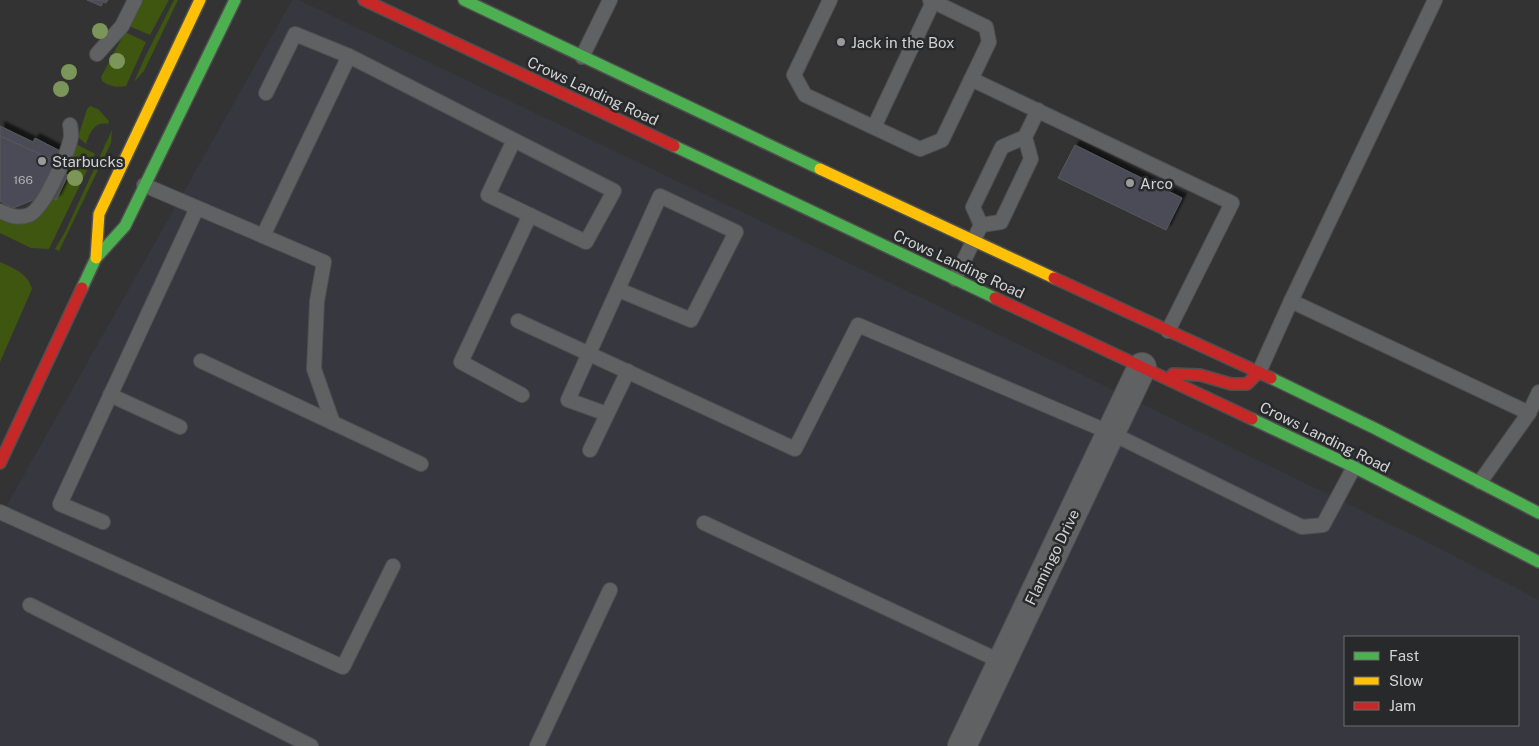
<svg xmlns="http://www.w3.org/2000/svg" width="1539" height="746" font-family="'Public Sans',sans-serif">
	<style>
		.built { fill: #36373f; fill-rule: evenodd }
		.green { fill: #3e560f }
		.building { fill: #4b4c59; stroke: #585859; filter: url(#shadow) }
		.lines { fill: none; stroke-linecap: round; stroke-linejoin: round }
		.lane-casing { stroke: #4f4f50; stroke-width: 16 }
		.street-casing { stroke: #4f4f50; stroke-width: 30 }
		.fast-casing { stroke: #4f4f50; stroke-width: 14 }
		.slow-casing { stroke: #4f4f50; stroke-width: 14 }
		.jam-casing { stroke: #4f4f50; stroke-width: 14 }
		.lane { stroke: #606162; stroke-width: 14 }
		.street { stroke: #606162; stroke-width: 28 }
		.fast { stroke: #4caf50; stroke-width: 11 }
		.slow { stroke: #ffc107; stroke-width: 11 }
		.jam { stroke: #c62828; stroke-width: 11 }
		.tree { fill: #7c9558 }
		.poi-dot { fill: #9a9a9b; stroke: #28292b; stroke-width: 2 }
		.labels { text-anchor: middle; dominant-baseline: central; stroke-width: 5; stroke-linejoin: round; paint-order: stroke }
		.number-label { font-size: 12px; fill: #b0b0b4 }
		.poi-label { font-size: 15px; fill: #d1d2d3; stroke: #28292b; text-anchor: start }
		.street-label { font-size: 15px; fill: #d1d2d3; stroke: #28292b }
	</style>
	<defs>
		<filter id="shadow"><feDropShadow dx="4.5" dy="-4.5" stdDeviation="1" flood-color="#0009"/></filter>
	</defs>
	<rect width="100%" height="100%" fill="#333334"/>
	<path class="built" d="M 292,0 L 299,0 L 1064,366 L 1437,547 L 1539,600 L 1539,746 L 0,746 L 0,517 ZM 1345,637 L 1518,637 L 1518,725 L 1345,725 Z"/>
	<g class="green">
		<path d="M 142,0 L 169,0 L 150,35 L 129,26 Z"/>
		<path d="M 174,0 L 178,0 L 144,71 L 134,82 L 145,57 Z"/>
		<path d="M 125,32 L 146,42 L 126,86 C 117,88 109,86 102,81 L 101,77 Z"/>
		<path d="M 90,106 L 98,109 L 109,121 L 108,124 C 94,121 90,133 86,144 L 78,137 L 87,109 Z"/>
		<path d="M 112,130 L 111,143 L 59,251 L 55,249 L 65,232 Z"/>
		<path d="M 76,144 L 95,154 L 49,249 L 31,248 L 0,233 L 0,217 C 27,229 38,225 51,198 L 56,200 L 68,175 L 63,172 Z"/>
		<path d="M 0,262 C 13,268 28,273 32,289 L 0,362 Z"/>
	</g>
	<g class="building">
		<path d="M 87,0 L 108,0 L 106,3 L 103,2 L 101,6 Z"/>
		<path d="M 0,126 L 33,142 L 35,138 L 60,151 L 55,161 L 0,136 Z"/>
		<path d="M 0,136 L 55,161 L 38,198 L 13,208 L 0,201 Z"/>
		<path d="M 1075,145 L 1182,198 L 1166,230 L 1058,178 Z"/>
		<path d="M 53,167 L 68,175 L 56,200 L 40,193 Z"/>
	</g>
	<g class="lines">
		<g class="lane-casing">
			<g id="lane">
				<path d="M 830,0 L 794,75 L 805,95 L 920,149 L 942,140 L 989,42 L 986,27 L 930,0"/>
				<path d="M 97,54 L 122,26 L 135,0"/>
				<path d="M 582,57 L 610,0"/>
				<path d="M 971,79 L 1232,203 L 1168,331"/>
				<path d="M 266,93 L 295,34 L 349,56 L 614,191 L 586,242 L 488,195 L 514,140"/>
				<path d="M 874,127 L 933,2"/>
				<path d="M 144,185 L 324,262 L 317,301 L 314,369 L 333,423"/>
				<path d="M 0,211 C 11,216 18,219 29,215 C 44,209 68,153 71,137 C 71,133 71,129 70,125"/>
				<path d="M 981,225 L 1001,222 L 1031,159 L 1025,137 L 1038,110"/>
				<path d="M 263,236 L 349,56"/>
				<path d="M 955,279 L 981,225 L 973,207 L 1002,147 L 1025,137"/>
				<path d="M 1291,301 L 1529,413"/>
				<path d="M 518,321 L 795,449 L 858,325 L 1111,433 L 1302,527 L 1323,525 L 1354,467"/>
				<path d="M 201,361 L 421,464"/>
				<path d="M 1259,372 L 1291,301 L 1435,0"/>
				<path d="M 110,395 L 180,427"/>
				<path d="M 522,395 L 461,362 L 530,215"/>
				<path d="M 607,414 L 568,400 L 660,196 L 736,232 L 691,320 L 619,290"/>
				<path d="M 590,450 L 628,371"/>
				<path d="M 1480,482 L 1529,413 L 1539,392"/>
				<path d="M 0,512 L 343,667 L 393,566"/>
				<path d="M 103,522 L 60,504 L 197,208"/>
				<path d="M 704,523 L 1002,662"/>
				<path d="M 30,605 L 311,746"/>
				<path d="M 537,746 L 610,590"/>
			</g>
		</g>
		<g class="street-casing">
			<path id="street" d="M 962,746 L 1142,367"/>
		</g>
		<g class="fast-casing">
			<g id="fast">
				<path d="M 464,0 L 820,169"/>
				<path d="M 674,146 L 995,298"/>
				<path d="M 82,288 L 96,258 L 125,226 L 235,0"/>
				<path d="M 1271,378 L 1376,429 L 1539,513"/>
				<path d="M 1252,419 L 1354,467 L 1539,562"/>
			</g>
		</g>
		<g class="slow-casing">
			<g id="slow">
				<path d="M 820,169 L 1054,278"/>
				<path d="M 96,258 L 99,214 L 200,0"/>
			</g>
		</g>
		<g class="jam-casing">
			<g id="jam">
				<path d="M 364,0 L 674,146"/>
				<path d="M 1054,278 L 1271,378"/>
				<path d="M 995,298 L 1252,419"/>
				<path d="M 1173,374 L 1200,375 L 1231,384 L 1247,384 L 1259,372"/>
				<path d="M 0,463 L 82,288"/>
			</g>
		</g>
		<use href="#lane" class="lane"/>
		<use href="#street" class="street"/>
		<use href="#fast" class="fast"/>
		<use href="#slow" class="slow"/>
		<use href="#jam" class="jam"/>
	</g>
	<g class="tree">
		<circle cx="100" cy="31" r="8"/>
		<circle cx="117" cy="61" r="8"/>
		<circle cx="69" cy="72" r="8"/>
		<circle cx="61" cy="89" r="8"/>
		<circle cx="75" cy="178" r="8"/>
	</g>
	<g class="poi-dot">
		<circle cx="841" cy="42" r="5"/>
		<circle cx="42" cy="161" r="5"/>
		<circle cx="1130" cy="183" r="5"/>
	</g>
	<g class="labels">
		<g class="number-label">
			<text x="23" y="180">166</text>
		</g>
		<g class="poi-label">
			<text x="851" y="42">Jack in the Box</text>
			<text x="52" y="161">Starbucks</text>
			<text x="1140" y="183">Arco</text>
		</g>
		<g class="street-label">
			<text transform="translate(593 91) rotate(25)">Crows Landing Road</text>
			<text transform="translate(959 264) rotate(25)">Crows Landing Road</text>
			<text transform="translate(1325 437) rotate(26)">Crows Landing Road</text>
			<text transform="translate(1052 557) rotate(-64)">Flamingo Drive</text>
		</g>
	</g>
	<rect x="1344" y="636" width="175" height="90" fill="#28292b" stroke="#6c6d6e"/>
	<rect x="1354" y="652" width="25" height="8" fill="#4caf50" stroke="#6c6d6e"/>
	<text x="1389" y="661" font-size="15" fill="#d1d2d3">Fast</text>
	<rect x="1354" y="677" width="25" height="8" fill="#ffc107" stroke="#6c6d6e"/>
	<text x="1389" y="686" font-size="15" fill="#d1d2d3">Slow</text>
	<rect x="1354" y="702" width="25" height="8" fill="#c62828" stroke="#6c6d6e"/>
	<text x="1389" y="711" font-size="15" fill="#d1d2d3">Jam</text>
</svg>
